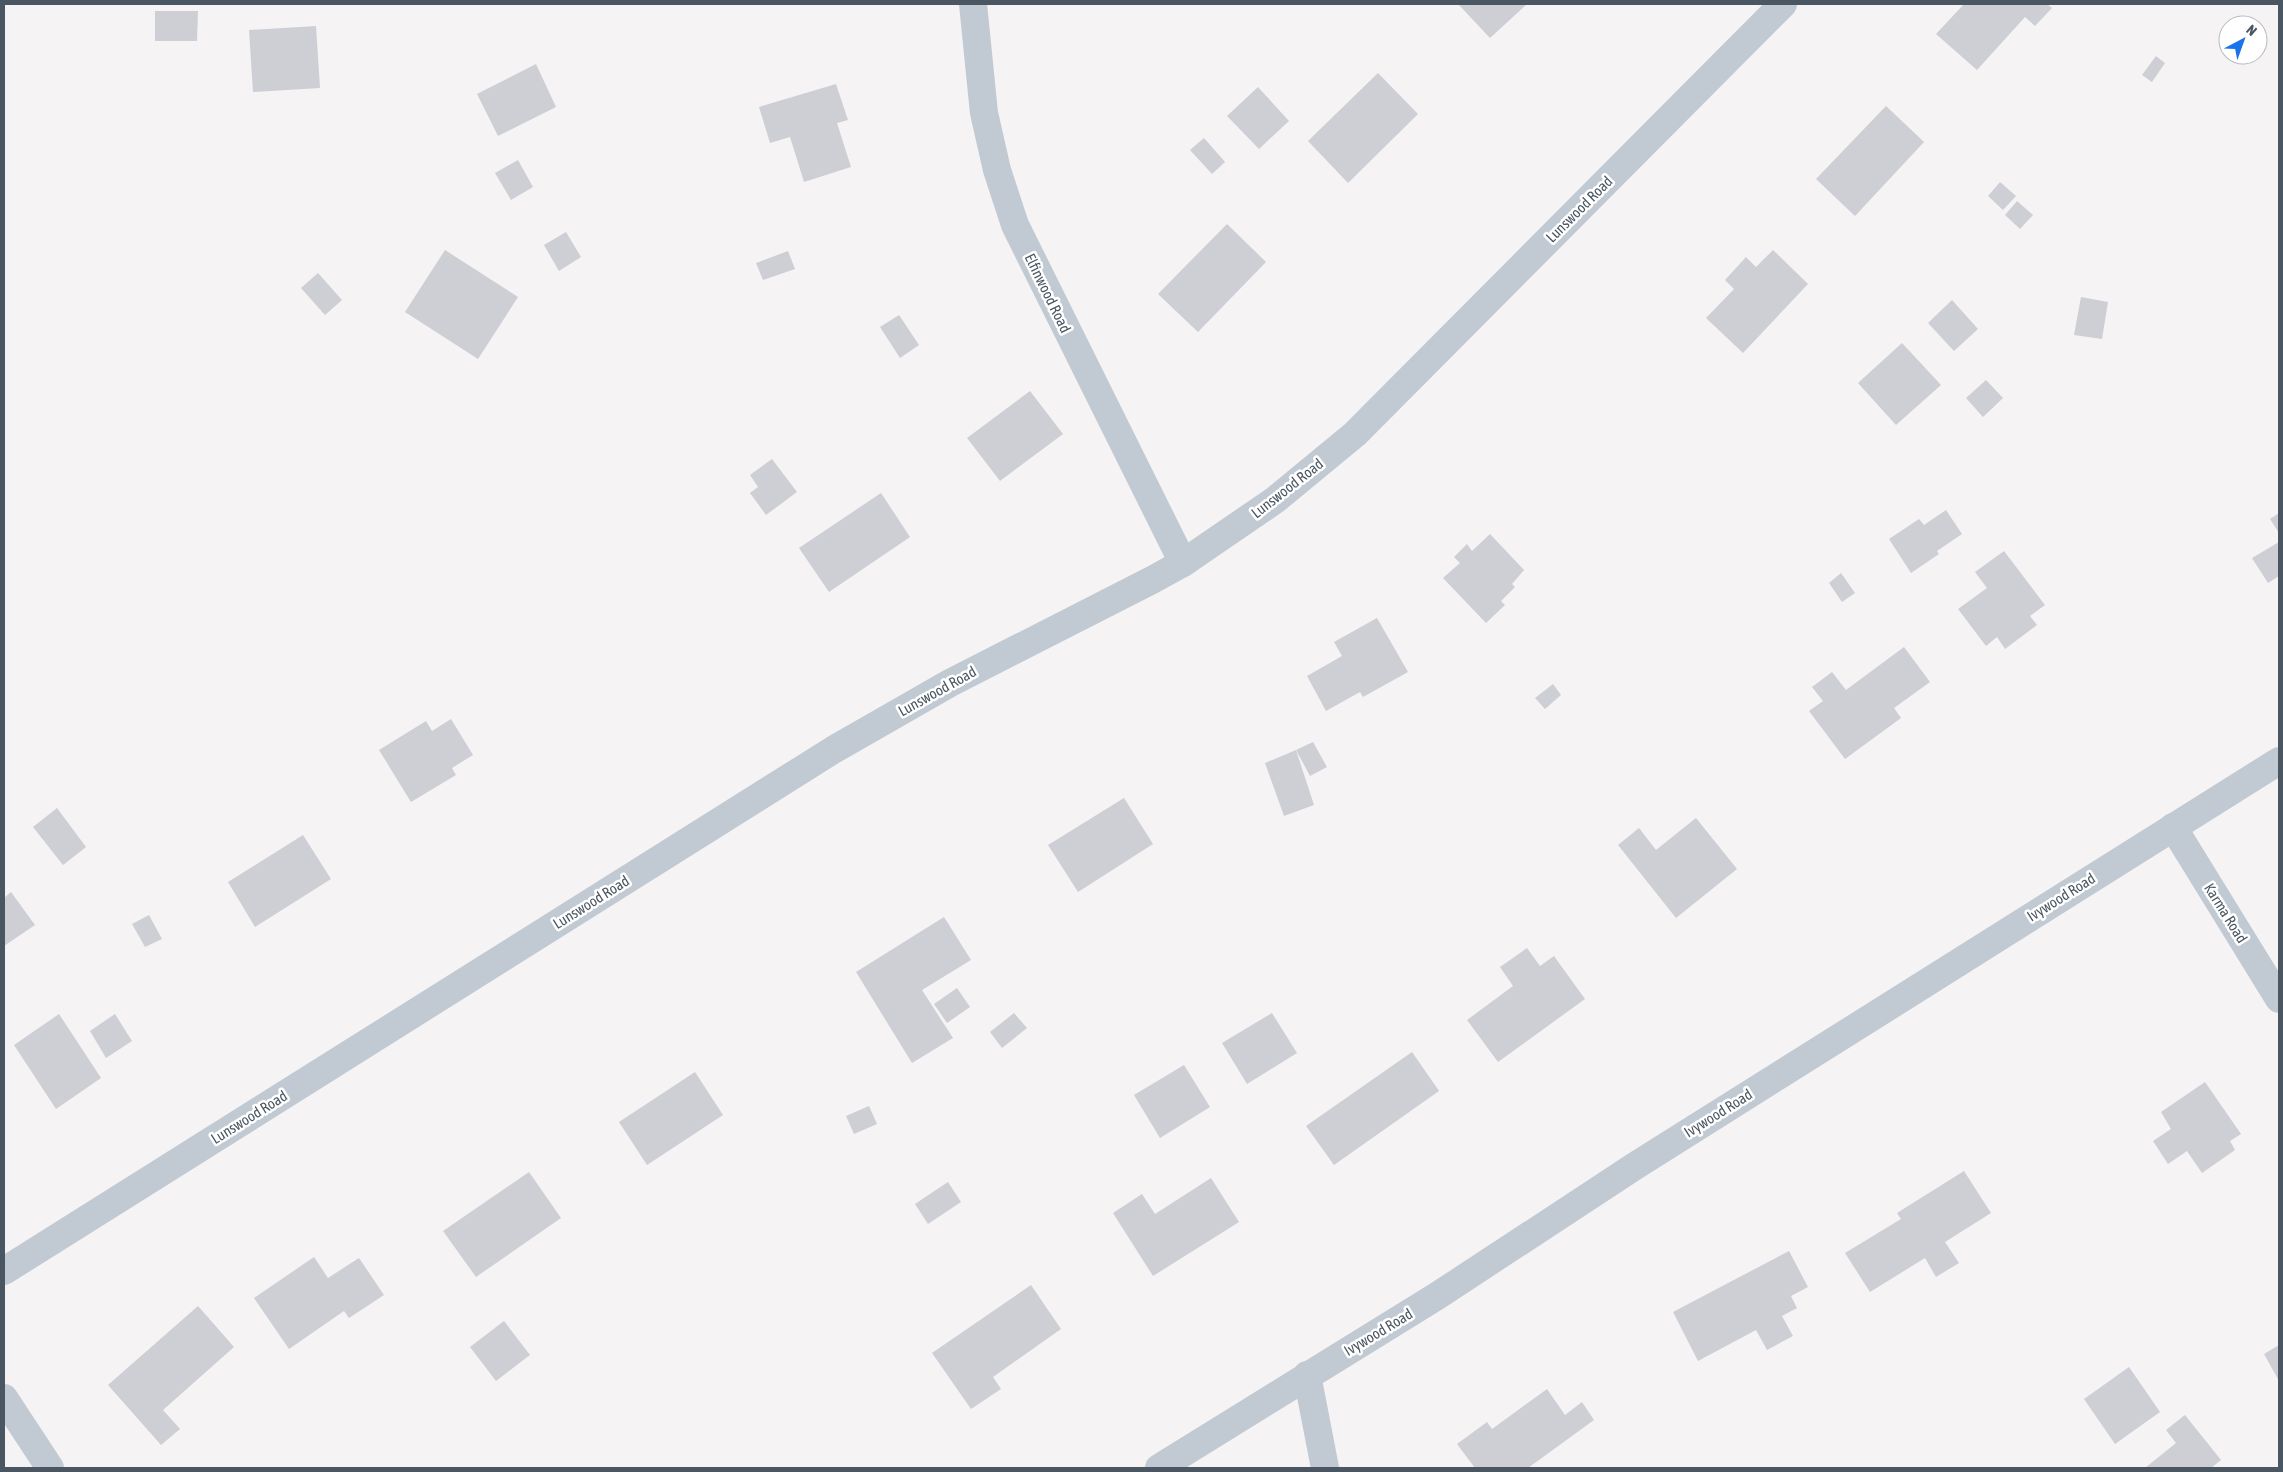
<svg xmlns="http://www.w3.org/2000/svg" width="2283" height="1472" font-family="'Asap Condensed',sans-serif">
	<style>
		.building { fill: #cdcfd5 }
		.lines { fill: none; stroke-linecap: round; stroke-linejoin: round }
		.minor { stroke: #c1cad2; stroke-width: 28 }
		.labels { text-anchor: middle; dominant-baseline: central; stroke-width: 5; stroke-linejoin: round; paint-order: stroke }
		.street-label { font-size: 15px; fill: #4a5661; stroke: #fff }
	</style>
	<rect width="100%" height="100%" fill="#f5f3f3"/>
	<g class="building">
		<path d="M 1458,4 L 1527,4 L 1490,38 Z"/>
		<path d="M 1964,4 L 2047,4 L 2052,8 L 2035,26 L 2025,17 L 1977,70 L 1936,34 Z"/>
		<path d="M 155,11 L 198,11 L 197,41 L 155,41 Z"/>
		<path d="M 316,26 L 320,88 L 253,92 L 249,30 Z"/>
		<path d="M 2156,56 L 2165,63 L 2152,82 L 2142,75 Z"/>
		<path d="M 536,64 L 556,107 L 498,136 L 477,94 Z"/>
		<path d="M 1378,73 L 1418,114 L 1348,183 L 1308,141 Z"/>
		<path d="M 836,84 L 848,120 L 837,123 L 851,167 L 804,182 L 790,137 L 770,143 L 759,107 Z"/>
		<path d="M 1258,87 L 1289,121 L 1259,149 L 1227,116 Z"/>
		<path d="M 1886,106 L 1924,142 L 1855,216 L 1816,179 Z"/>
		<path d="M 1204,138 L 1225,162 L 1212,174 L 1190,150 Z"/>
		<path d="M 518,160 L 533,187 L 511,200 L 495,173 Z"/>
		<path d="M 2000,182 L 2016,196 L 2003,210 L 1988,196 Z"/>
		<path d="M 2017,201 L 2033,215 L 2020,229 L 2005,215 Z"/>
		<path d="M 1227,224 L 1266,262 L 1198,332 L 1158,294 Z"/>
		<path d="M 566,232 L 581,257 L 559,271 L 544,245 Z"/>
		<path d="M 445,250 L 518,297 L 478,359 L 405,312 Z"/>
		<path d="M 1773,250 L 1808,284 L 1743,353 L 1706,318 L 1734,289 L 1725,280 L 1746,257 L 1756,267 Z"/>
		<path d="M 788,251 L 795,269 L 763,280 L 756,263 Z"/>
		<path d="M 318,273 L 342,300 L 325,315 L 301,288 Z"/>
		<path d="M 2081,297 L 2108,302 L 2102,339 L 2074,335 Z"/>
		<path d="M 1952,300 L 1978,329 L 1954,351 L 1928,323 Z"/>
		<path d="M 899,315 L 919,345 L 900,358 L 880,327 Z"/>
		<path d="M 1902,343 L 1941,385 L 1896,425 L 1858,383 Z"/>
		<path d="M 1986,380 L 2003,398 L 1983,417 L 1966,398 Z"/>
		<path d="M 1030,391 L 1063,434 L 1000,481 L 967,438 Z"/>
		<path d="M 772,459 L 797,492 L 766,515 L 750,493 L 758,487 L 750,475 Z"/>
		<path d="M 881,493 L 910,537 L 829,592 L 799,548 Z"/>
		<path d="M 1946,510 L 1962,534 L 1937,551 L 1939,554 L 1911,573 L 1889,539 L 1919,519 L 1924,525 Z"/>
		<path d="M 2279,513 L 2279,533 L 2270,519 Z"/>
		<path d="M 1490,534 L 1524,570 L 1512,584 L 1515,587 L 1501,601 L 1505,605 L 1486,623 L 1443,578 L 1460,563 L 1454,557 L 1467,544 L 1472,551 Z"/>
		<path d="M 2279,542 L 2279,576 L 2268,583 L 2252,558 Z"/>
		<path d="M 2004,551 L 2045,605 L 2030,616 L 2037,625 L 2005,649 L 1997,637 L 1986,646 L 1958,609 L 1987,588 L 1975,572 Z"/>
		<path d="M 1841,573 L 1855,593 L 1842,602 L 1829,583 Z"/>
		<path d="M 1377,618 L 1408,672 L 1363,697 L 1360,692 L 1326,711 L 1307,676 L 1342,656 L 1334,642 Z"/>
		<path d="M 1904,647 L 1930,682 L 1894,708 L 1901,718 L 1845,759 L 1809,711 L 1823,701 L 1812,687 L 1832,672 L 1846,690 Z"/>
		<path d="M 1553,684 L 1561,695 L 1545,709 L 1535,698 Z"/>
		<path d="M 451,719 L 473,755 L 452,768 L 456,775 L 411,802 L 379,750 L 426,721 L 432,731 Z"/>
		<path d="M 1313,742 L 1327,767 L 1310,776 L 1296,750 Z"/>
		<path d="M 1296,750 L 1314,805 L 1284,816 L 1265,763 Z"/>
		<path d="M 1124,798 L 1153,844 L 1078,892 L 1048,845 Z"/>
		<path d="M 57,808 L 86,847 L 63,865 L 33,827 Z"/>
		<path d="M 1696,818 L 1737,869 L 1676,918 L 1618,845 L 1639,828 L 1656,850 Z"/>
		<path d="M 303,835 L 331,879 L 255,927 L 228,882 Z"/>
		<path d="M 11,892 L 35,925 L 4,946 L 4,898 Z"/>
		<path d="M 149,915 L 162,939 L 145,947 L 132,924 Z"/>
		<path d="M 944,917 L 971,960 L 922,990 L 953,1038 L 912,1063 L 856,972 Z"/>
		<path d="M 1527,948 L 1540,966 L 1554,956 L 1585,999 L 1498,1062 L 1467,1020 L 1513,986 L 1500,967 Z"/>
		<path d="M 957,988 L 970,1007 L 947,1023 L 934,1004 Z"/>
		<path d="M 1014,1013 L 1027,1028 L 1002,1048 L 990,1032 Z"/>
		<path d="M 1272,1013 L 1297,1053 L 1247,1084 L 1222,1043 Z"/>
		<path d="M 59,1014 L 101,1078 L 56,1109 L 14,1045 Z"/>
		<path d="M 115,1014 L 132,1041 L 106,1058 L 90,1031 Z"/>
		<path d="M 1412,1052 L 1439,1091 L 1334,1165 L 1306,1126 Z"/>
		<path d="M 1184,1065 L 1210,1107 L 1160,1138 L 1134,1095 Z"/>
		<path d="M 695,1072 L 723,1115 L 647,1165 L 619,1122 Z"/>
		<path d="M 2205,1082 L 2241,1134 L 2230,1141 L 2235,1150 L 2202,1173 L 2187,1151 L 2168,1164 L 2153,1141 L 2171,1129 L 2161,1112 Z"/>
		<path d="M 869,1106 L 877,1124 L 854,1134 L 846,1116 Z"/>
		<path d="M 1964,1171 L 1991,1213 L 1945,1242 L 1959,1263 L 1936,1277 L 1925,1258 L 1870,1292 L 1845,1253 L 1901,1219 L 1897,1213 Z"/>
		<path d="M 529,1172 L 561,1218 L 476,1277 L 443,1231 Z"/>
		<path d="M 1211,1178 L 1239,1222 L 1153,1276 L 1113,1213 L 1142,1194 L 1155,1214 Z"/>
		<path d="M 948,1182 L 961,1202 L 928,1224 L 915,1204 Z"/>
		<path d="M 1789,1251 L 1808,1287 L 1791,1296 L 1797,1308 L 1782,1316 L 1793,1336 L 1767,1350 L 1756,1330 L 1698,1361 L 1673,1312 Z"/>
		<path d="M 314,1257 L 328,1278 L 359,1258 L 384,1295 L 349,1318 L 344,1311 L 289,1349 L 254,1298 Z"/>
		<path d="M 1031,1285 L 1061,1329 L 993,1377 L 1001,1389 L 971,1409 L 932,1353 Z"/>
		<path d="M 198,1306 L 234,1347 L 163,1410 L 180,1429 L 161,1445 L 108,1385 Z"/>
		<path d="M 504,1321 L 530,1355 L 496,1381 L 470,1347 Z"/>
		<path d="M 2279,1345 L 2279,1381 L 2264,1354 Z"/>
		<path d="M 2129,1367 L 2160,1412 L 2115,1444 L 2084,1399 Z"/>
		<path d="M 1547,1389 L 1565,1415 L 1582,1402 L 1594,1420 L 1528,1468 L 1475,1468 L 1457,1444 L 1487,1422 L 1492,1429 Z"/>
		<path d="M 2185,1415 L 2221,1460 L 2211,1468 L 2145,1468 L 2176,1443 L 2166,1430 Z"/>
	</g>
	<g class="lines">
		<g class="minor">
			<path d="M 973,4 L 984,113 L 997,170 L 1015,225 L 1183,563"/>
			<path d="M 2173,827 L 2279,999"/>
			<path d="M 4,1271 L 833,750 L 950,683 L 1152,580 L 1183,563 L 1275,500 L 1355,434 L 1783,4"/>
			<path d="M 1307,1375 L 1325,1468"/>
			<path d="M 4,1398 L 50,1468"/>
			<path d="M 1159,1468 L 1437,1296 L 1635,1166 L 2279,761"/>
		</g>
	</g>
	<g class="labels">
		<g class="street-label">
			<text transform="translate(1579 209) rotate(-45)">Lunswood Road</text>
			<text transform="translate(1048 293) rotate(64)">Elfinwood Road</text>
			<text transform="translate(1287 488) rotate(-38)">Lunswood Road</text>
			<text transform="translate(937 691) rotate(-29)">Lunswood Road</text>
			<text transform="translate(2061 897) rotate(-32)">Ivywood Road</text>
			<text transform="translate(591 902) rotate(-32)">Lunswood Road</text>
			<text transform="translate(2226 913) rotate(58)">Karma Road</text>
			<text transform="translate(1718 1113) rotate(-32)">Ivywood Road</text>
			<text transform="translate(249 1117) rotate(-32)">Lunswood Road</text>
			<text transform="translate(1378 1332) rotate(-31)">Ivywood Road</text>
		</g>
	</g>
	<rect width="2283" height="1472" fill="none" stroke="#4a5661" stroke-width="10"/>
	<g transform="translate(2243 40) rotate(41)"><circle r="24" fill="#ffffff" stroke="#b7bbc0"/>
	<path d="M0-4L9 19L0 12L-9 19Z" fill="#1a73e8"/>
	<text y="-8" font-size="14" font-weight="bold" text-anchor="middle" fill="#4a5661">N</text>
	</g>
</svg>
